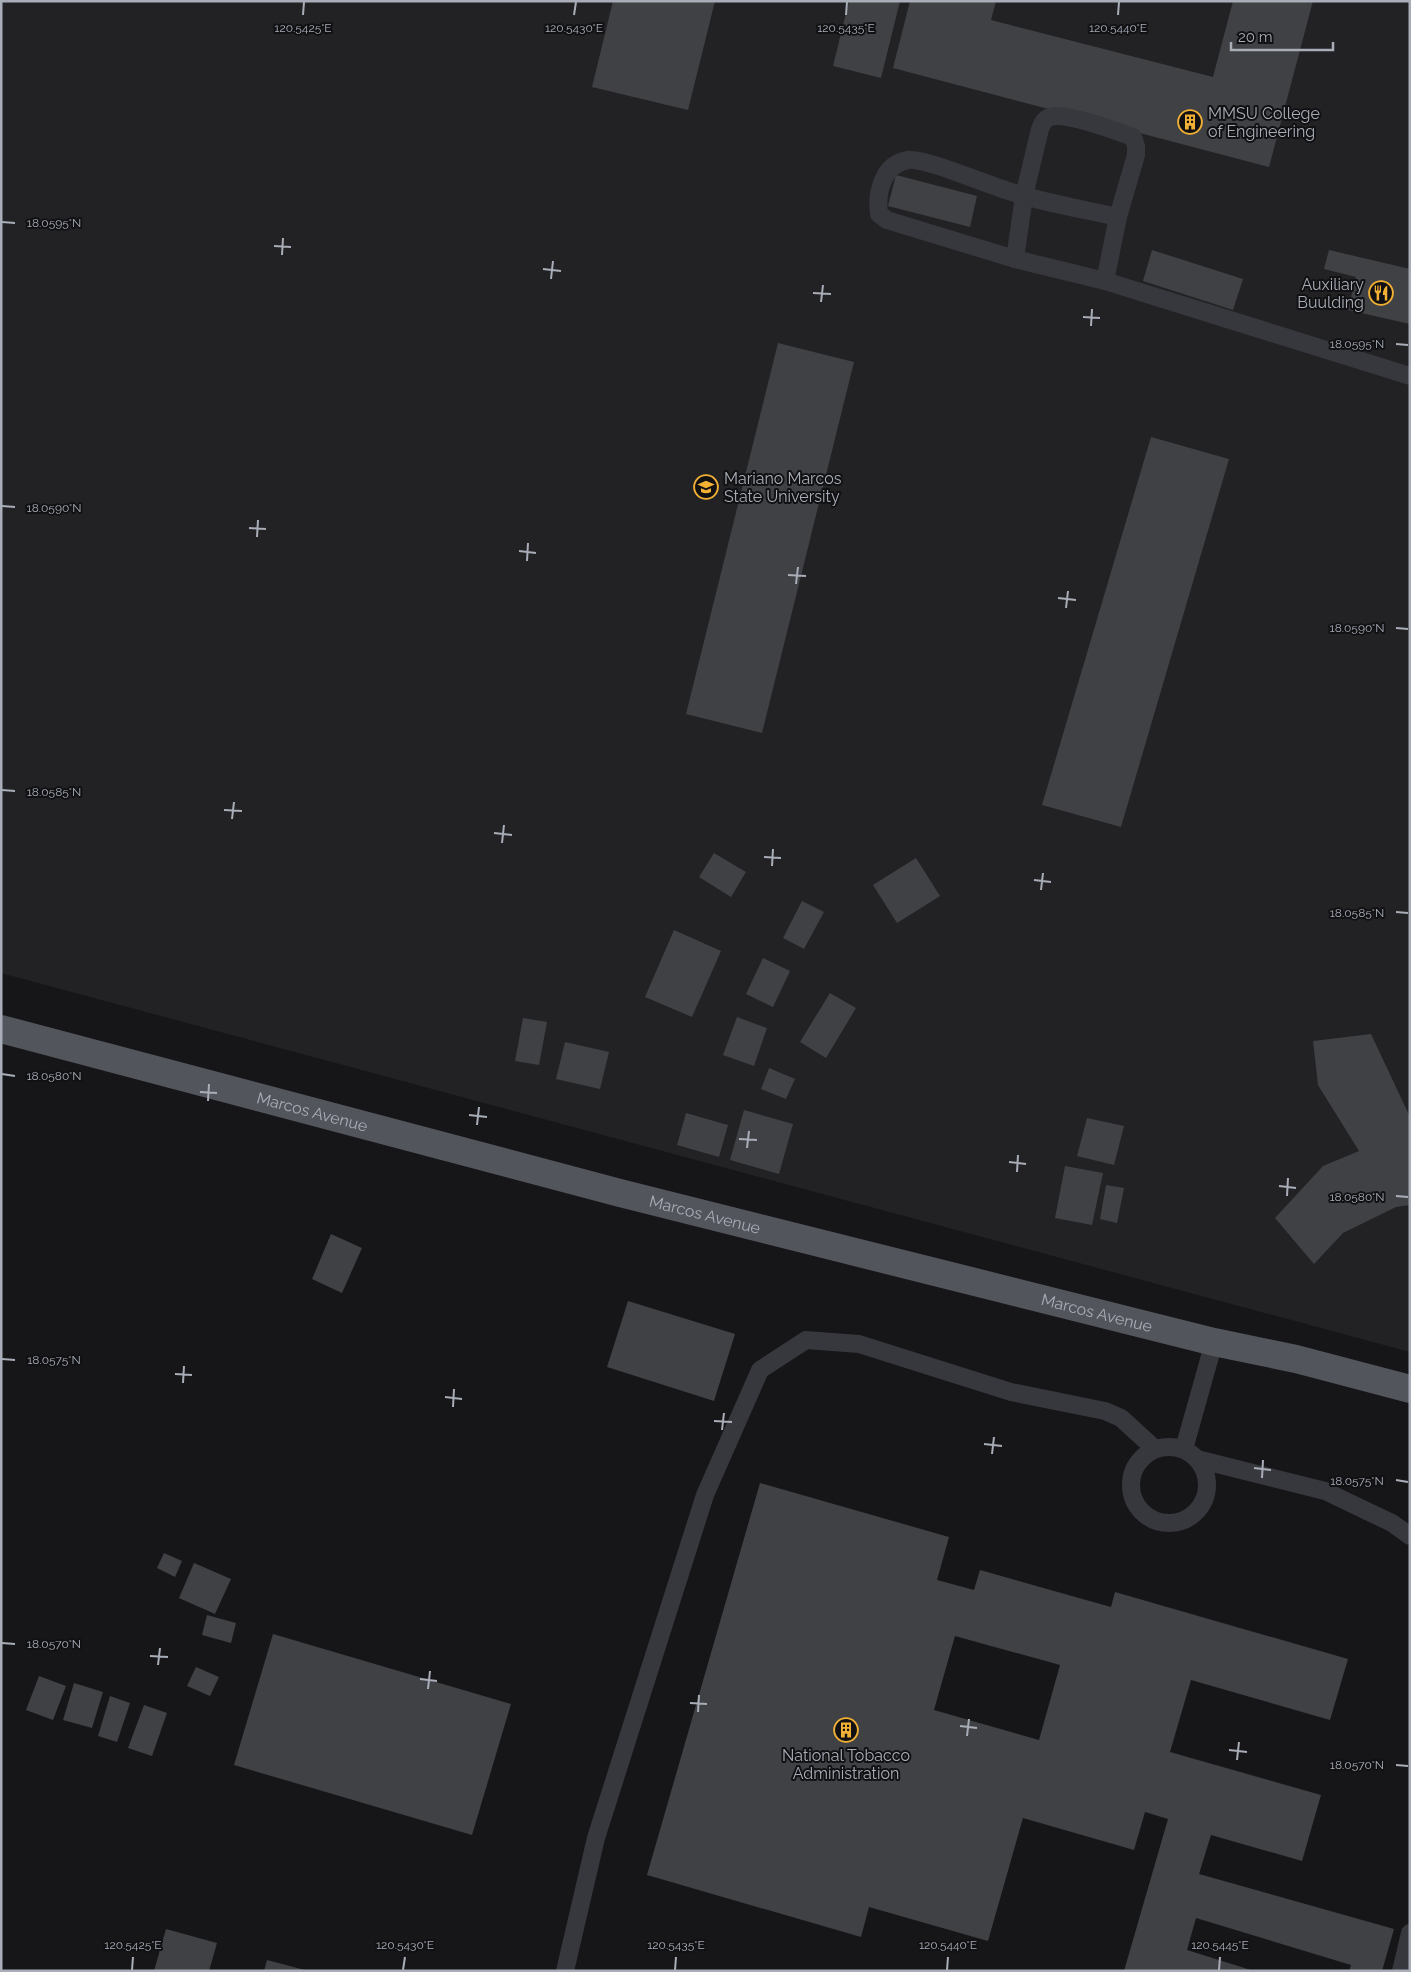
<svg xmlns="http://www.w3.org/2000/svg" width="1411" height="1972" font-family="Raleway,sans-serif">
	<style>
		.built { fill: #222225 }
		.building { fill: #404145; fill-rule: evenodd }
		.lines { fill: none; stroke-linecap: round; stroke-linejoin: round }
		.lane { stroke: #37383d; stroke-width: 18 }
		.primary { stroke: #53555c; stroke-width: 28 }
		.ticks { fill: none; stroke: #a8adb8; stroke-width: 2 }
		.labels { text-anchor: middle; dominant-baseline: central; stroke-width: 4; stroke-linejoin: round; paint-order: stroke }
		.poi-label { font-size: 16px; fill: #a8adb8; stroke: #111113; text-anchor: start }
		.street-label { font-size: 16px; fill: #a8adb8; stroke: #111113 }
		.ticks-label { font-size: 12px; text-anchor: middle; fill: #a8adb8; stroke: #111113; stroke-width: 4; stroke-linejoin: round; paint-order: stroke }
	</style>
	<rect width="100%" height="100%" fill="#161618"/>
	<path class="built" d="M 1,1 L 1410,1 L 1410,1352 L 1,973 Z"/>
	<g class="building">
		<path d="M 613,1 L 715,1 L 688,110 L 592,87 Z"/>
		<path d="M 849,1 L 900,1 L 881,78 L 833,66 Z"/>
		<path d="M 910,1 L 996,1 L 991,20 L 1213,77 L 1233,1 L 1313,1 L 1269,167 L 893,68 Z"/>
		<path d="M 896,175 L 977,196 L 970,227 L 888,206 Z"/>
		<path d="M 1152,250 L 1243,279 L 1233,310 L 1143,281 Z"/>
		<path d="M 1329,250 L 1410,269 L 1410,324 L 1348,310 L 1356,277 L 1324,269 Z"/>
		<path d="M 778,343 L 854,362 L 762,733 L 686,714 Z"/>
		<path d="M 1151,437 L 1229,459 L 1121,827 L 1042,805 Z"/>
		<path d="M 714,853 L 746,872 L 731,897 L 699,877 Z"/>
		<path d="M 916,858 L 940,896 L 897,923 L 873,885 Z"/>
		<path d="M 802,901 L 824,912 L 804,949 L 783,938 Z"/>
		<path d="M 674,930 L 721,951 L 692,1017 L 645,997 Z"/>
		<path d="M 763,958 L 790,971 L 773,1007 L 746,994 Z"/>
		<path d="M 830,993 L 856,1008 L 826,1058 L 800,1042 Z"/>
		<path d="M 737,1017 L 767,1028 L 754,1066 L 723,1055 Z"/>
		<path d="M 523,1018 L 547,1022 L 539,1065 L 515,1061 Z"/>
		<path d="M 1371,1034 L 1410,1117 L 1410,1205 L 1396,1207 L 1343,1233 L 1314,1264 L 1275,1218 L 1323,1166 L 1359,1151 L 1318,1085 L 1313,1041 Z"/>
		<path d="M 565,1042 L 609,1052 L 600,1089 L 556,1079 Z"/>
		<path d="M 769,1068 L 795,1079 L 786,1099 L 761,1089 Z"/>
		<path d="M 744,1110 L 793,1124 L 779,1174 L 730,1160 Z"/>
		<path d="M 686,1113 L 728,1125 L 719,1157 L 677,1145 Z"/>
		<path d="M 1087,1118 L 1124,1126 L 1114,1165 L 1077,1156 Z"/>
		<path d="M 1065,1166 L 1103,1173 L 1092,1225 L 1055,1218 Z"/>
		<path d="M 1106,1185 L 1124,1188 L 1117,1223 L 1100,1219 Z"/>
		<path d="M 331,1234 L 362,1248 L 342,1293 L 312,1279 Z"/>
		<path d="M 628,1301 L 735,1334 L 714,1401 L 607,1367 Z"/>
		<path d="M 760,1483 L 949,1537 L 937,1580 L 974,1590 L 980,1570 L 1111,1607 L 1115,1592 L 1348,1659 L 1330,1720 L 1191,1680 L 1170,1752 L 1321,1795 L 1302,1861 L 1211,1835 L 1199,1874 L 1394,1929 L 1382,1971 L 1349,1971 L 1351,1965 L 1196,1918 L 1187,1950 L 1254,1971 L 1124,1971 L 1168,1819 L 1145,1812 L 1134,1850 L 1023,1818 L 988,1941 L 869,1907 L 861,1937 L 647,1875 ZM 955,1636 L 1060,1665 L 1039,1740 L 934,1710 Z"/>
		<path d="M 164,1553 L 182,1561 L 175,1577 L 157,1568 Z"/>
		<path d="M 194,1563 L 231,1579 L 215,1614 L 179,1598 Z"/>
		<path d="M 207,1615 L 236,1623 L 231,1643 L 202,1635 Z"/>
		<path d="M 273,1634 L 511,1704 L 472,1835 L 234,1765 Z"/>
		<path d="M 196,1667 L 219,1677 L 210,1696 L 187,1686 Z"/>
		<path d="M 39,1676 L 66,1686 L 53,1720 L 26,1710 Z"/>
		<path d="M 74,1683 L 103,1692 L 92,1728 L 63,1720 Z"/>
		<path d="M 110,1696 L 130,1703 L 117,1742 L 98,1736 Z"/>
		<path d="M 144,1705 L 167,1713 L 152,1756 L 128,1748 Z"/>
		<path d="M 166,1929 L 217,1943 L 209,1971 L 154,1971 Z"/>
		<path d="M 267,1960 L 305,1970 L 305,1971 L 264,1971 Z"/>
	</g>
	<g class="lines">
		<g class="lane">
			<path d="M 1118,217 C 1087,210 1056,205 1025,196 C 994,188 965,174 935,165 C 926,163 917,159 908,160 C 883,164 876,192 879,214 L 887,220 L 900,224 L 1015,259 L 1105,281 L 1410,376"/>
			<path d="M 1015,259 L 1024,196 L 1040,129 C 1042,124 1044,119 1050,117 C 1066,112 1116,131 1133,137 L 1136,146 L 1136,155 L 1118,217 L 1105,281"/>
			<circle cx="1169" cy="1485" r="38"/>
			<path d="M 1184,1449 L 1214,1342"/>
			<path d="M 1197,1459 L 1325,1491 L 1392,1523 L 1410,1536"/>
			<path d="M 565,1971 L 596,1838 L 705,1495 L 760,1370 L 806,1340 L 859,1344 L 1011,1392 L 1105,1411 L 1121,1418 L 1155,1449"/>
			<path d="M 1401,1971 L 1410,1933"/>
		</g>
		<path class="primary" id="s1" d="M 1,1029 L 620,1193 L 1214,1342 L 1296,1359 L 1410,1389"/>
	</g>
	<path class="ticks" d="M 303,15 L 304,2M 574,15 L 576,2M 846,15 L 847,2M 1118,15 L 1119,2M 2,222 L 15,223M 274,246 L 291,247M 282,255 L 283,238M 543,269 L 561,271M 551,279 L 553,261M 813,293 L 831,294M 821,302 L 823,285M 1083,317 L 1100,318M 1091,326 L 1092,309M 1396,344 L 1408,345M 2,506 L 15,507M 249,528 L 266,529M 257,537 L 258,520M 519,551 L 536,553M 527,561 L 528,543M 788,575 L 806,576M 796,584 L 798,567M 1058,598 L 1076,600M 1066,608 L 1068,591M 1396,628 L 1408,629M 2,790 L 15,791M 224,810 L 242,811M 232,819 L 234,802M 494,833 L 512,835M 502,843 L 504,825M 764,857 L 781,858M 772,866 L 773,849M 1034,880 L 1051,882M 1041,890 L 1043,873M 1396,912 L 1408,913M 2,1074 L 15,1076M 200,1092 L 217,1093M 208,1101 L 209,1084M 469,1115 L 487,1117M 477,1125 L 479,1107M 739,1139 L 757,1140M 747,1148 L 749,1131M 1009,1162 L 1026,1164M 1017,1172 L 1018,1155M 1279,1186 L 1296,1188M 1287,1196 L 1288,1178M 1396,1196 L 1408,1197M 2,1359 L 15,1360M 175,1374 L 192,1375M 183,1383 L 184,1366M 445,1397 L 462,1399M 453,1407 L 454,1389M 714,1421 L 732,1422M 722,1430 L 724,1413M 984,1444 L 1002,1446M 992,1454 L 994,1437M 1254,1468 L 1271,1470M 1262,1478 L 1263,1460M 1396,1480 L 1408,1482M 2,1643 L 15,1644M 150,1656 L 168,1657M 158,1665 L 160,1648M 420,1679 L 437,1681M 428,1689 L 430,1671M 690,1703 L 707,1704M 698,1712 L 699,1695M 960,1726 L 977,1728M 967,1736 L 969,1719M 1229,1750 L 1247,1752M 1237,1760 L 1239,1742M 1396,1765 L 1408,1766M 132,1970 L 133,1957M 403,1970 L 405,1957M 675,1970 L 676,1957M 947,1970 L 948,1957M 1219,1970 L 1220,1957"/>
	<defs>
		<g id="building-ring" transform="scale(1.25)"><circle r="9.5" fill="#111113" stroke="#f2b134" stroke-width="1.5"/><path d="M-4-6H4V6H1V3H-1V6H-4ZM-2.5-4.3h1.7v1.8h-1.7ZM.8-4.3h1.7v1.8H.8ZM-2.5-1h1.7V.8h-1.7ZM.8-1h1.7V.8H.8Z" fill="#f2b134"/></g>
		<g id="restaurant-ring" transform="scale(1.25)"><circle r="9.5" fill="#111113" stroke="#f2b134" stroke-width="1.5"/><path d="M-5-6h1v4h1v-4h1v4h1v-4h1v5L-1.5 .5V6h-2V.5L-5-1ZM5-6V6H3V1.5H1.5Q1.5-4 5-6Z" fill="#f2b134"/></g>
		<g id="university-ring" transform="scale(1.25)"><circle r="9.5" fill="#111113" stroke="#f2b134" stroke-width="1.5"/><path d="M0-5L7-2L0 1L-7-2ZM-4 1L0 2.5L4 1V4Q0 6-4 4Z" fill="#f2b134"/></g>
	</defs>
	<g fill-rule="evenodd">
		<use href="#building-ring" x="1190" y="122"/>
		<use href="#restaurant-ring" x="1381" y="293"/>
		<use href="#university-ring" x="706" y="487"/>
		<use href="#building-ring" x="846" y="1730"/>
	</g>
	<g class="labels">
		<g class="poi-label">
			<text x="1208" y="113">MMSU College<tspan x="1208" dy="18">of Engineering</tspan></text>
			<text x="1364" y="284" text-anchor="end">Auxiliary<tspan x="1364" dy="18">Buulding</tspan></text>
			<text x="724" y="478">Mariano Marcos<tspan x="724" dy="18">State University</tspan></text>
			<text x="846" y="1755" text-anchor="middle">National Tobacco<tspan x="846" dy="18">Administration</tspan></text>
		</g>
		<g class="street-label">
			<text stroke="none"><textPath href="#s1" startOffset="322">Marcos Avenue</textPath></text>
			<text stroke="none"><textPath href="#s1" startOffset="728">Marcos Avenue</textPath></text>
			<text stroke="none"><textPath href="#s1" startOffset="1132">Marcos Avenue</textPath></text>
		</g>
	</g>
	<g class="ticks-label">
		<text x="303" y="32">120.5425°E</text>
		<text x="574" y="32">120.5430°E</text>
		<text x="846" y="32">120.5435°E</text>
		<text x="1118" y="32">120.5440°E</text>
		<text x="54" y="227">18.0595°N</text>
		<text x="1357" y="348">18.0595°N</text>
		<text x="54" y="512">18.0590°N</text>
		<text x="1357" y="632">18.0590°N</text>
		<text x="54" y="796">18.0585°N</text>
		<text x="1357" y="917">18.0585°N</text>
		<text x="54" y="1080">18.0580°N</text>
		<text x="1357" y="1201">18.0580°N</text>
		<text x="54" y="1364">18.0575°N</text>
		<text x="1357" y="1485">18.0575°N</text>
		<text x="54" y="1648">18.0570°N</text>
		<text x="1357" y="1769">18.0570°N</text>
		<text x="133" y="1949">120.5425°E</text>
		<text x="405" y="1949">120.5430°E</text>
		<text x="676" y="1949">120.5435°E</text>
		<text x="948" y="1949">120.5440°E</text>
		<text x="1220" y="1949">120.5445°E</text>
	</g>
	<rect width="1411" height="1972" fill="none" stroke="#a8adb8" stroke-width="5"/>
	<path d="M1231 42v8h102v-8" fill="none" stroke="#a8adb8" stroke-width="2.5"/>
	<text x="1238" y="42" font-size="15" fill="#a8adb8" stroke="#111113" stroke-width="4" paint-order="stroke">20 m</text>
</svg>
